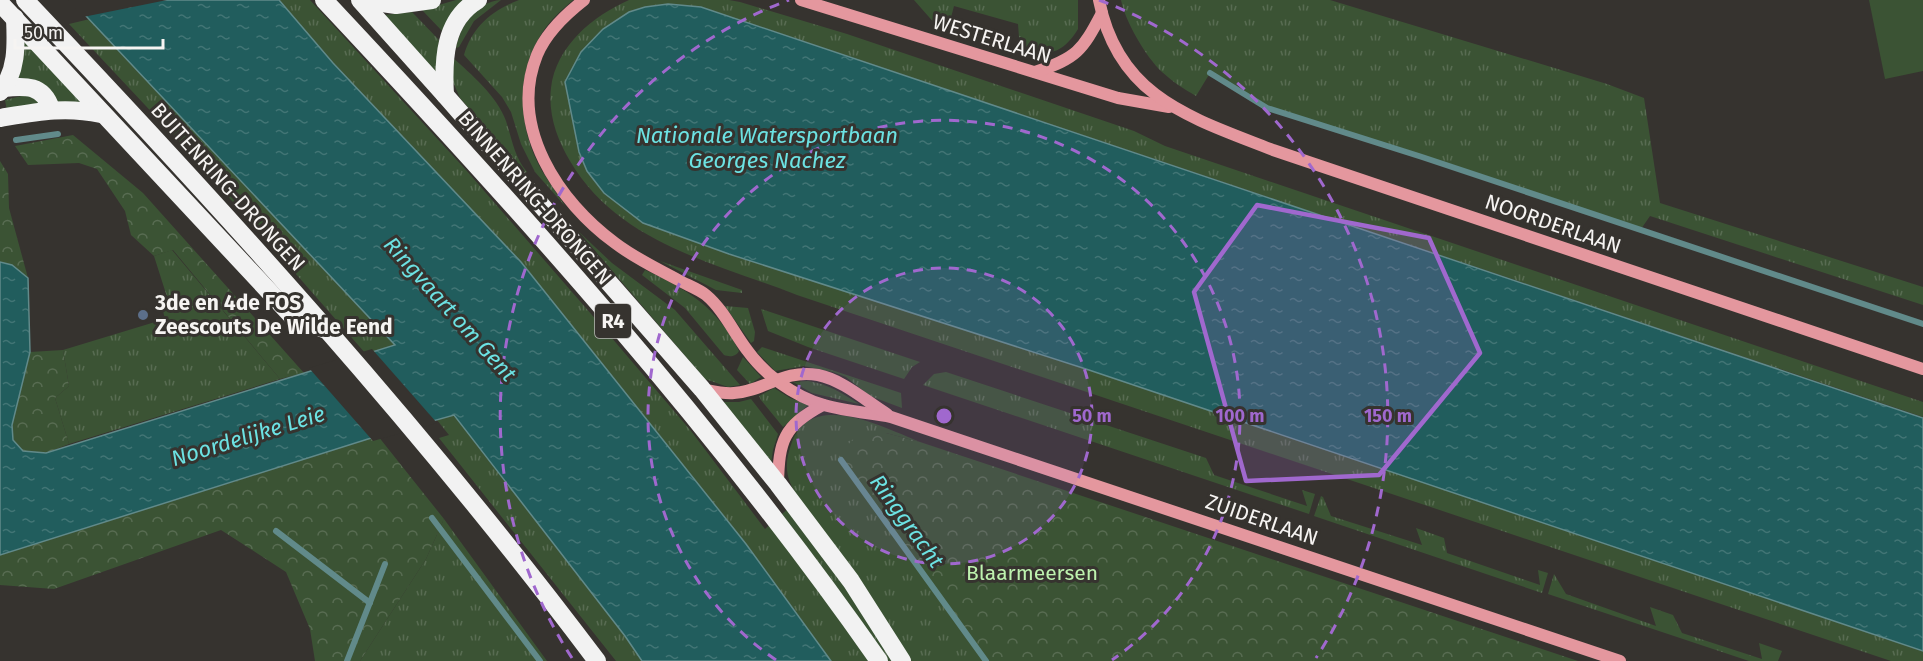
<svg xmlns="http://www.w3.org/2000/svg" width="1923" height="661" font-family="'Fira Sans',sans-serif">
	<style>
		.grass { fill: url(#grass-tufts) }
		.forest { fill: url(#forest-crowns) }
		.pitch { fill: #3b5334 }
		.water { fill: url(#water-ripples); stroke: #618a8a; stroke-width: 1.5 }
		.pier { fill: #36332f }
		.lines { fill: none; stroke-linecap: round; stroke-linejoin: round }
		.stream { stroke: #618a8a; stroke-width: 6 }
		.secondary { stroke: #e4979e; stroke-width: 12 }
		.highway { stroke: #f2f2f2; stroke-width: 18 }
		.marked { fill: #a068ce; fill-opacity: 0.2; stroke: #a068ce; stroke-width: 4.5; stroke-linejoin: round }
		.ring { fill: none; stroke: #a068ce; stroke-width: 3; stroke-dasharray: 10 8 }
		.service-dot { fill: #5c6f8a; stroke: #36332f; stroke-width: 2 }
		.labels { text-anchor: middle; dominant-baseline: central; stroke-width: 6; stroke-linejoin: round; paint-order: stroke }
		.shield { fill: #36332f; stroke: #bcbab8; stroke-width: 1.5 }
		.shield-label { font-size: 20px; font-weight: bold; fill: #f6f4f2 }
		.street-label { font-size: 21px; fill: #f6f4f2; stroke: #36332f }
		.poi-label { font-size: 21px; font-weight: bold; fill: #f6f4f2; stroke: #36332f; text-anchor: start }
		.park-label { font-size: 21px; fill: #bef3af; stroke: #36332f }
		.water-label { font-size: 22px; font-style: italic; fill: #6ce2e3; stroke: #36332f }
		.centre { fill: #a068ce; stroke: #36332f; stroke-width: 3 }
		.ring-label { font-size: 18px; text-anchor: middle; font-weight: bold; fill: #a068ce; stroke: #36332f; stroke-width: 6; stroke-linejoin: round; paint-order: stroke }
	</style>
	<defs>
		<pattern id="grass-tufts" width="24" height="20" patternUnits="userSpaceOnUse" patternTransform="scale(1.5)"><rect width="24" height="20" fill="#3b5334"/><path d="M3 7l-1-3M5 7V3M7 7l1-3M15 17l-1-3M17 17v-4M19 17l1-3" fill="none" stroke="#586c52"/></pattern>
		<pattern id="forest-crowns" width="20" height="18" patternUnits="userSpaceOnUse" patternTransform="scale(1.5)"><rect width="20" height="18" fill="#3b5334"/><path d="M2 6a3 3 0 1 1 6 0M12 15a3 3 0 1 1 6 0" fill="none" stroke="#586c52"/></pattern>
		<pattern id="water-ripples" width="26" height="14" patternUnits="userSpaceOnUse" patternTransform="scale(1.5)"><rect width="26" height="14" fill="#215d5d"/><path d="M2 4q2-2 4 0t4 0M15 11q2-2 4 0t4 0" fill="none" stroke="#427575"/></pattern>
	</defs>
	<rect width="100%" height="100%" fill="#36332f"/>
	<g class="grass">
		<path d="M 279,0 L 310,0 L 466,170 L 605,330 L 691,431 L 765,529 L 799,499 C 786,479 783,466 792,442 C 812,389 885,428 920,442 L 886,433 L 841,460 L 986,661 L 831,661 L 746,544 Z"/>
		<path d="M 456,0 L 466,0 L 443,32 L 422,10 Z"/>
		<path d="M 501,0 L 474,21 L 459,47 L 456,48 C 461,25 475,2 501,0 Z"/>
		<path d="M 519,0 L 573,0 C 560,11 547,23 539,38 C 515,78 519,131 542,171 C 549,183 558,194 565,206 L 535,172 L 521,144 L 511,112 L 502,97 L 464,55 C 472,27 492,10 519,0 Z"/>
		<path d="M 629,0 L 729,0 L 740,2 L 847,34 L 1134,131 L 1165,146 L 1923,402 L 1923,417 L 701,7 L 572,118 L 579,152 L 587,171 L 729,254 L 1089,370 L 1923,651 L 1923,661 L 1891,661 L 797,295 C 715,263 618,243 570,161 C 557,139 548,114 551,88 C 556,46 593,16 629,0 Z"/>
		<path d="M 914,0 L 1078,0 L 1078,29 C 1062,55 1048,56 1020,50 L 1018,24 L 954,6 L 948,29 L 936,25 Z"/>
		<path d="M 1121,0 L 1330,0 L 1607,84 L 1644,98 L 1660,203 L 1923,287 L 1923,305 L 1650,216 L 1641,229 L 1267,108 L 1210,73 L 1196,96 C 1184,89 1173,82 1162,72 C 1146,57 1125,21 1121,0 Z"/>
		<path d="M 412,12 L 439,40 L 436,73 L 384,15 Z"/>
		<path d="M 90,19 L 395,345 L 366,354 L 190,153 L 69,24 Z"/>
		<path d="M 23,38 L 88,106 L 57,102 L 18,80 Z"/>
		<path d="M 452,57 C 471,74 497,96 506,121 C 512,139 514,156 527,172 L 525,173 L 460,98 L 453,82 Z"/>
		<path d="M 25,95 L 35,97 L 43,105 L 7,111 L 5,100 Z"/>
		<path d="M 578,231 L 612,263 L 675,310 L 740,385 L 728,387 L 705,379 Z"/>
		<path d="M 172,250 L 280,379 L 69,444 L 55,398 L 69,386 L 63,350 L 165,319 L 161,303 L 168,300 L 154,256 Z"/>
		<path d="M 660,261 L 742,290 L 742,293 L 716,290 Z"/>
		<path d="M 645,270 C 687,289 718,308 739,351 C 736,357 729,357 724,355 L 685,308 L 642,275 Z"/>
		<path d="M 725,306 L 748,308 L 755,332 L 754,341 L 751,343 Z"/>
		<path d="M 761,309 L 920,362 L 912,367 L 904,379 L 808,347 L 768,331 Z"/>
		<path d="M 762,347 L 901,393 L 902,408 L 870,396 L 846,377 L 833,372 L 804,366 L 775,371 L 757,352 Z"/>
		<path d="M 743,357 L 761,377 L 750,384 L 737,370 Z"/>
		<path d="M 946,372 L 1206,458 L 1214,475 L 1307,506 L 1302,490 L 1315,494 L 1309,514 L 923,385 L 934,374 Z"/>
		<path d="M 808,381 C 828,384 842,393 859,404 L 812,393 L 793,382 Z"/>
		<path d="M 774,388 L 790,398 L 808,405 L 783,427 L 761,400 L 759,396 Z"/>
		<path d="M 751,399 L 778,434 L 773,450 L 771,464 L 723,402 L 739,402 Z"/>
		<path d="M 454,415 L 625,636 L 642,661 L 616,661 L 439,438 L 449,435 L 437,420 Z"/>
		<path d="M 1321,496 L 1323,497 L 1331,516 L 1422,545 L 1416,528 L 1444,538 L 1447,553 L 1540,585 L 1538,570 L 1548,573 L 1542,593 L 1314,516 Z"/>
		<path d="M 444,519 L 547,661 L 360,661 L 426,559 Z"/>
		<path d="M 1554,574 L 1566,594 L 1656,626 L 1650,607 L 1673,615 L 1682,633 L 1762,659 L 1759,643 L 1782,651 L 1778,661 L 1749,661 L 1548,594 Z"/>
	</g>
	<g class="forest">
		<path d="M 73,135 L 143,193 L 304,373 L 280,379 L 173,250 L 154,256 L 131,235 L 125,211 L 97,169 L 79,163 L 28,165 L 15,146 Z"/>
		<path d="M 0,161 L 8,174 L 9,208 L 28,278 L 12,265 L 0,262 Z"/>
		<path d="M 63,350 L 69,386 L 55,398 L 69,444 L 46,453 L 23,451 L 13,440 L 12,425 L 30,352 Z"/>
		<path d="M 867,431 L 886,433 L 920,442 L 1578,661 L 986,661 L 841,460 C 847,444 851,438 867,431 Z"/>
		<path d="M 378,436 L 444,519 L 426,559 L 360,661 L 315,661 L 310,629 L 286,572 L 221,530 L 54,589 L 0,585 L 0,555 Z"/>
	</g>
	<path class="pitch" d="M 1869,0 L 1923,0 L 1923,71 L 1885,79 Z"/>
	<g class="water">
		<path d="M 71,0 L 279,0 L 333,63 L 521,262 L 746,544 L 831,661 L 642,661 L 625,636 L 454,415 L 368,439 L 0,555 L 0,262 L 12,265 L 28,278 L 30,352 L 12,425 L 13,440 L 23,451 L 46,453 L 395,345 Z"/>
		<path d="M 668,4 L 701,7 L 1923,418 L 1923,651 L 1089,370 L 729,254 L 643,223 L 604,193 L 587,171 L 579,152 L 565,82 L 581,52 L 603,29 L 629,12 L 645,7 Z"/>
	</g>
	<g class="pier">
		<path d="M 68,0 L 167,0 L 83,17 Z"/>
		<path d="M 372,349 L 437,423 L 373,441 L 309,368 Z"/>
	</g>
	<g class="lines">
		<g class="stream">
			<path d="M 1210,73 L 1267,108 L 1422,157 L 1923,324"/>
			<path d="M 16,140 L 58,134"/>
			<path d="M 841,460 L 986,661"/>
			<path d="M 432,518 L 540,661"/>
			<path d="M 276,531 L 370,603"/>
			<path d="M 347,661 L 385,564"/>
		</g>
		<g class="secondary">
			<path d="M 584,0 C 566,14 546,33 537,55 C 508,127 559,202 615,243 C 636,259 660,270 682,282 C 690,286 700,290 706,295 C 723,309 734,333 747,350 C 765,375 793,396 824,405 C 845,411 869,413 891,417 L 1620,661"/>
			<path d="M 801,0 L 1118,98 L 1169,107"/>
			<path d="M 1099,0 C 1118,98 1192,118 1273,150 L 1923,369"/>
			<path d="M 1035,72 C 1077,58 1082,51 1102,13"/>
			<path d="M 702,389 C 712,391 723,394 734,393 C 765,391 783,369 818,375 C 843,380 866,401 887,414"/>
			<path d="M 778,484 C 779,441 783,426 823,405"/>
		</g>
		<g class="highway">
			<path d="M 25,0 C 225,211 422,428 597,661"/>
			<path d="M 324,0 C 521,210 714,425 879,661"/>
			<path d="M 360,0 L 445,95 L 702,389 L 778,484 L 851,581 L 902,661"/>
			<path d="M 361,0 L 396,5 L 432,0"/>
			<path d="M 0,3 L 293,317 L 324,329"/>
			<path d="M 3,88 C 25,86 43,84 51,109"/>
			<path d="M 0,92 C 18,71 16,43 15,18"/>
			<path d="M 445,95 C 443,60 444,20 478,0"/>
			<path d="M 0,118 C 36,112 65,106 101,114"/>
		</g>
	</g>
	<path class="marked" d="M 1257,205 L 1429,238 L 1480,353 L 1379,475 L 1246,481 L 1194,292 Z"/>
	<circle cx="944" cy="416" r="148" fill="#a068ce" fill-opacity=".12"/>
	<g class="ring">
		<circle cx="944" cy="416" r="148"/>
		<path d="M776 660A296 296 0 1 1 1112 660"/>
		<path d="M572 658A444 444 0 0 1 789 0M1099 0A444 444 0 0 1 1316 658"/>
	</g>
	<circle class="service-dot" cx="143" cy="315" r="6"/>
	<g class="labels">
		<rect class="shield" x="595" y="304" width="36" height="34" rx="4.5"/>
		<g class="shield-label">
			<text x="613" y="321">R4</text>
		</g>
		<g class="street-label">
			<text transform="translate(992 39) rotate(17)">WESTERLAAN</text>
			<text transform="translate(228 187) rotate(48)">BUITENRING-DRONGEN</text>
			<text transform="translate(535 198) rotate(49)">BINNENRING-DRONGEN</text>
			<text transform="translate(1553 224) rotate(19)">NOORDERLAAN</text>
			<text transform="translate(1262 520) rotate(19)">ZUIDERLAAN</text>
		</g>
		<g class="poi-label">
			<text x="155" y="303">3de en 4de FOS<tspan x="155" dy="24">Zeescouts De Wilde Eend</tspan></text>
		</g>
		<g class="park-label">
			<text x="1032" y="573">Blaarmeersen</text>
		</g>
		<g class="water-label">
			<text x="767" y="135">Nationale Watersportbaan<tspan x="767" dy="25">Georges Nachez</tspan></text>
			<text transform="translate(450 309) rotate(48)">Ringvaart om Gent</text>
			<text transform="translate(248 436) rotate(-17)">Noordelijke Leie</text>
			<text transform="translate(907 521) rotate(54)">Ringgracht</text>
		</g>
	</g>
	<circle cx="944" cy="416" r="9" class="centre"/>
	<g class="ring-label">
		<text x="1092" y="422">50 m</text>
		<text x="1240" y="422">100 m</text>
		<text x="1388" y="422">150 m</text>
	</g>
	<path d="M15 39v9h148v-9" fill="none" stroke="#f6f4f2" stroke-width="3"/>
	<text x="24" y="39" font-size="18" fill="#f6f4f2" stroke="#36332f" stroke-width="4.5" paint-order="stroke">50 m</text>
</svg>
